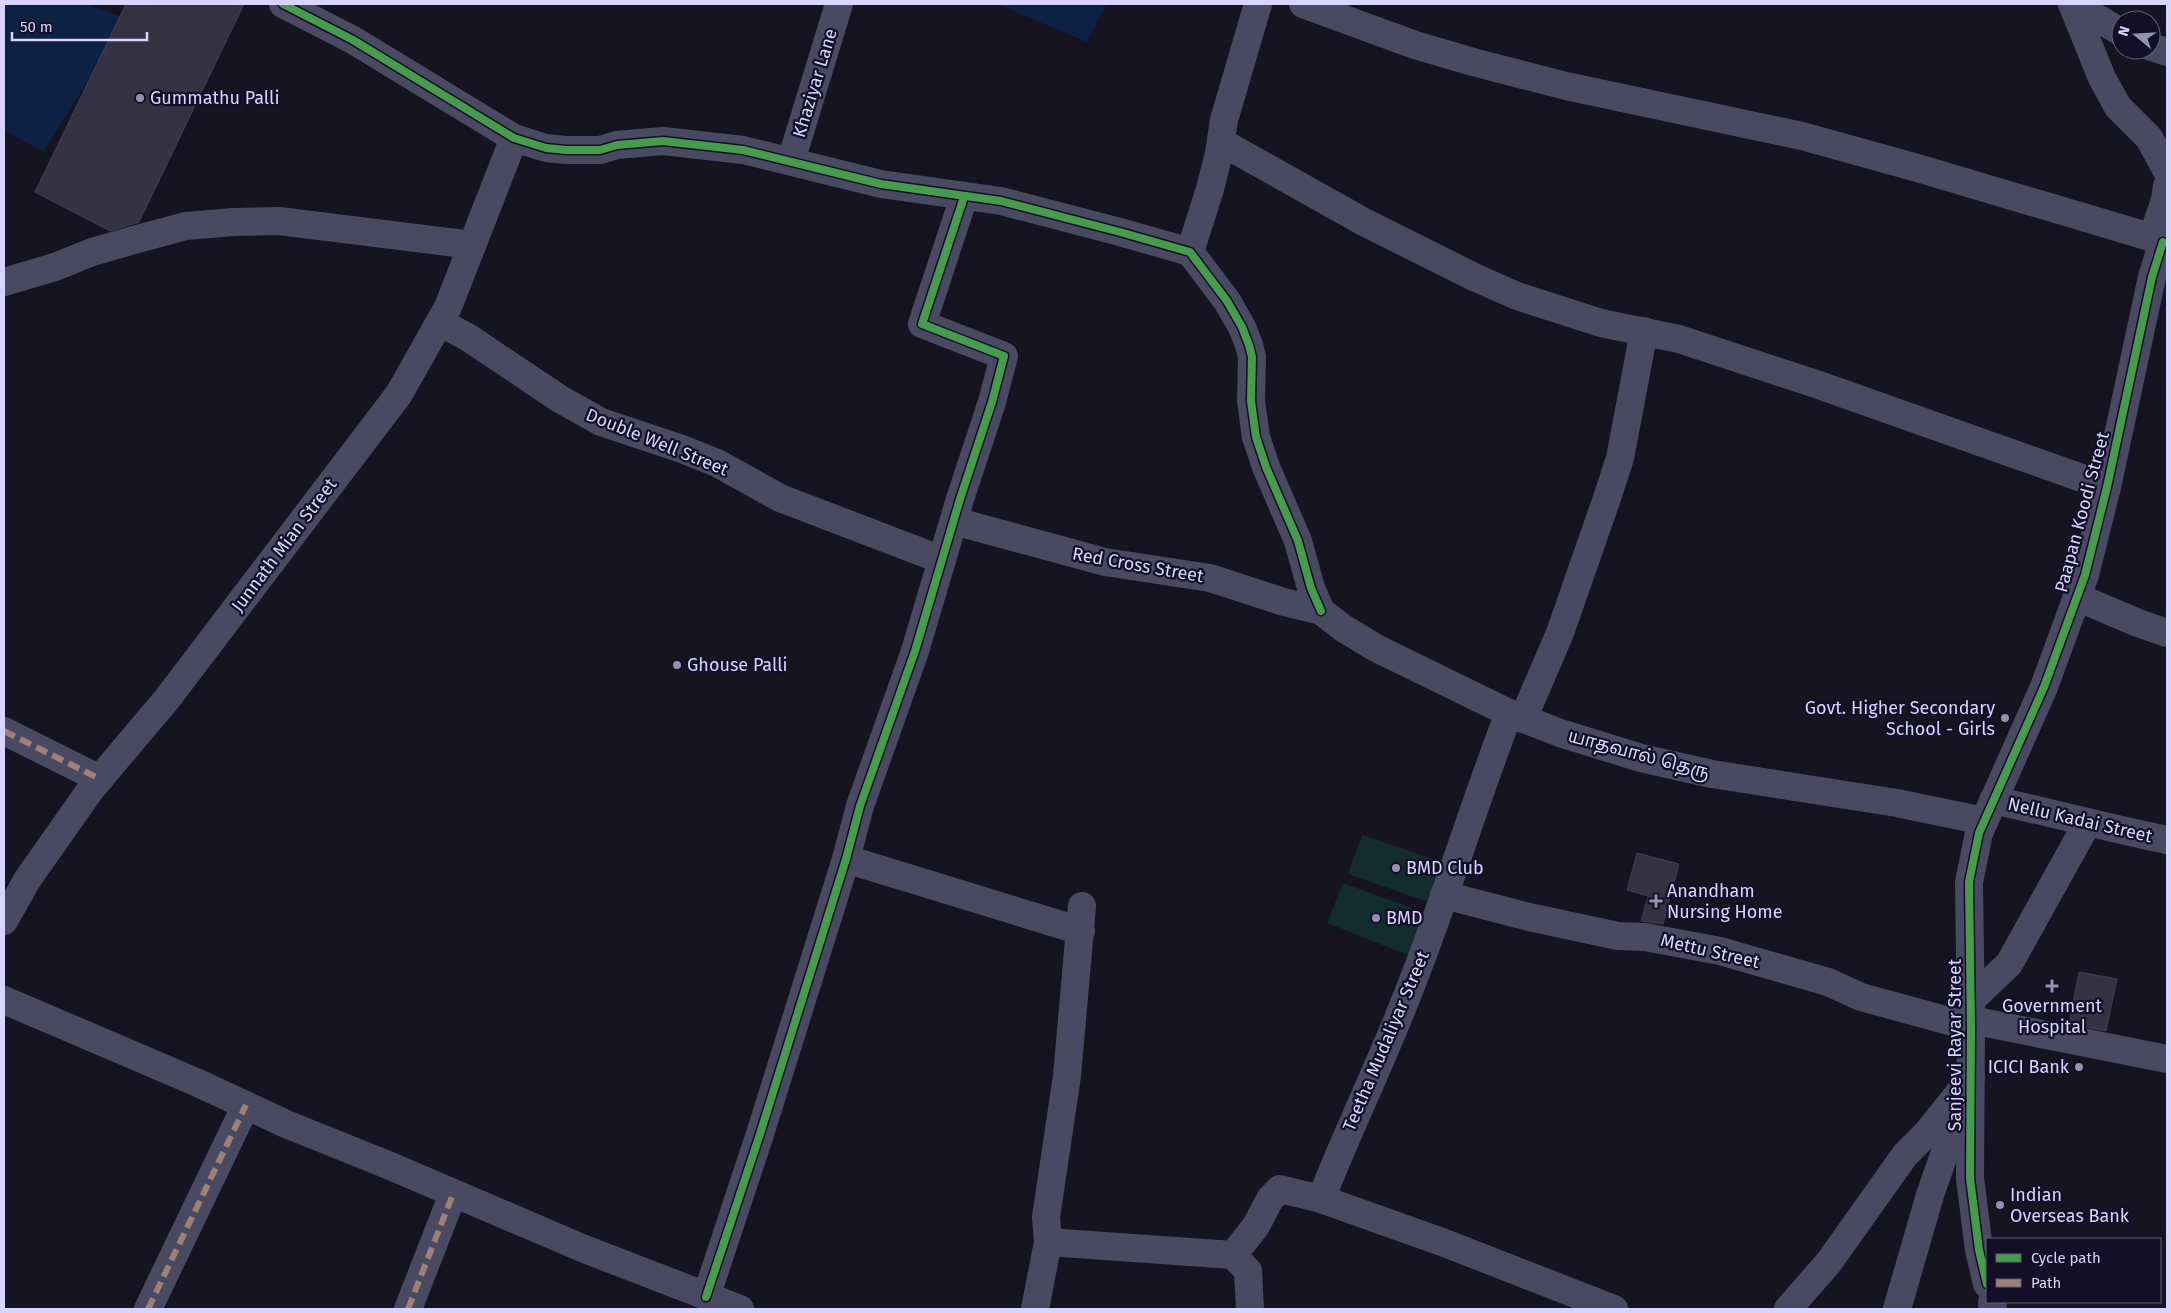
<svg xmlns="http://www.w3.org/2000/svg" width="2171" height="1313" font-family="'Fira Sans','Noto Sans Tamil',sans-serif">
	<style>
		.green { fill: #132c2d }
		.water { fill: #0d2144 }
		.building { fill: #343243; stroke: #433f54 }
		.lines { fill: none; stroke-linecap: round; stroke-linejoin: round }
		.minor { stroke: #4a4962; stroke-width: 28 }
		.quiet { stroke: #9e8076; stroke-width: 6; stroke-dasharray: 12 6; stroke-linecap: butt }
		.cycleway-casing { stroke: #130f26; stroke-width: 11 }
		.cycleway { stroke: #469c4c; stroke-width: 8 }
		.poi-dot { fill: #9591b1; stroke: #130f26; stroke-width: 2 }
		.labels { text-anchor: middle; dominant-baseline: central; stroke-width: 4.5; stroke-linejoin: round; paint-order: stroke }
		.street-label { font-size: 18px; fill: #d9d4ff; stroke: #130f26 }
		.poi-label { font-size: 18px; fill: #d9d4ff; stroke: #130f26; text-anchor: start }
	</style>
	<rect width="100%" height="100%" fill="#161421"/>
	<g class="green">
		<path d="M 1362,835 L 1445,863 L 1428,902 L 1348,874 Z"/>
		<path d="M 1343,883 L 1425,913 L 1408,955 L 1327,923 Z"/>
	</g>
	<g class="water">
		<path d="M 4,4 L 87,4 L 127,19 L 43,152 L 4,130 Z"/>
		<path d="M 997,4 L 1106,4 L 1087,42 Z"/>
	</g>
	<g class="building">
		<path d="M 126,4 L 244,4 L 139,222 L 110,231 L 35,192 Z"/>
		<path d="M 1637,853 L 1679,864 L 1663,924 L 1641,921 L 1648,896 L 1627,890 Z"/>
		<path d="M 2079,972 L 2117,979 L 2106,1031 L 2069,1024 Z"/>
	</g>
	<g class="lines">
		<g class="minor">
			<path d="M 283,4 L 353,40 L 514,138 L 546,148 L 566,150 L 600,150 L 617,145 L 663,141 L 743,150 L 881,184 L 1001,201 L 1120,232 L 1190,252 L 1227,301 L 1242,327 L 1249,345 L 1252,357 L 1251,401 L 1256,437 L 1266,467 L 1298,541 L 1311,588 L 1321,611"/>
			<path d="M 1303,4 L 1415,45 L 1473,62 L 1566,86 L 1802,136 L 1921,169 L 2150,237 L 2167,244"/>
			<path d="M 2072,4 L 2102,78 L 2118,107 L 2149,138 L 2167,171"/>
			<path d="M 2073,4 L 2121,32"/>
			<path d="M 2151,47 L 2167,52"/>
			<path d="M 1221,142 L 1364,222 L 1474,277 L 1517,296 L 1601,323 L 1679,339 L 1819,385 L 2107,487"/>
			<path d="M 791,161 L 839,4"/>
			<path d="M 2152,238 L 2165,200 L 2167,186"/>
			<path d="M 1190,252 L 1210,189 L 1219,153 L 1224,120 L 1258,4"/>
			<path d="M 4,282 L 55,267 L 92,252 L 141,238 L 186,226 L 234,222 L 279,221 L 472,245"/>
			<path d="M 440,322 L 469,338 L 560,399 L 601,422 L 682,449 L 717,463 L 780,498 L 942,560"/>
			<path d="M 954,521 L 1105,562 L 1210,578 L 1284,602 L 1321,611 L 1343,628 L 1376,648 L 1509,713 L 1560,733 L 1641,758 L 1712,774 L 1897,803 L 1984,821"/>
			<path d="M 2077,597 L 2138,623 L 2167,633"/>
			<path d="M 1523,719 L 1560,633 L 1607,498 L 1620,458 L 1644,331"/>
			<path d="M 4,731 L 100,779"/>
			<path d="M 1993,800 C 2052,813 2109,828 2167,840"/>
			<path d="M 846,859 L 1081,931"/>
			<path d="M 1444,895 L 1529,917 L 1618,936 L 1645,937 L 1720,951 L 1828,982 L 1861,997 L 1971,1027"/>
			<path d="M 4,921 L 27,880 L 91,789 L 167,699 L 399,394 L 448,307 L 514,138"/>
			<path d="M 4,1000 L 196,1082 L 286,1124 L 388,1165 L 582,1248 L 740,1309"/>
			<path d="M 1971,1000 L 2009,964 L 2088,822"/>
			<path d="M 1971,1020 L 2167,1059"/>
			<path d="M 1321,1199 C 1350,1125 1386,1053 1414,978 C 1448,891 1475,801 1509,713"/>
			<path d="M 1048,1242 L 1233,1255"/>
			<path d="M 1987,1284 L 1979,1250 L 1970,1178 L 1971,1027 L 1969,882 L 1979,833 L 2044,687 L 2085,575 L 2107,487 L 2152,277 L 2163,242"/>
			<path d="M 706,1297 L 760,1134 L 846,859 L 860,806 L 915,651 L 960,499 L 992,402 L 1004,356 L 922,324 L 964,197"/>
			<path d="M 1992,1302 L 1993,1309"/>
			<path d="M 148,1309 L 246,1105"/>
			<path d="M 408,1309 L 453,1194"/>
			<path d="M 1035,1309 L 1048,1242 L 1046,1217 L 1067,1076 L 1082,906"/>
			<path d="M 1250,1309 L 1248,1271 L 1233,1255 L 1256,1226 L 1270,1199 L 1280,1189 L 1321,1199 L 1442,1242 L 1614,1309"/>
			<path d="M 1788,1309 L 1829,1262 L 1905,1155 L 1927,1133 L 1971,1078"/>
			<path d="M 1897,1309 L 1930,1195 L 1962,1103"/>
		</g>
		<g class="quiet">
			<path d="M 4,731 L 100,779"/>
			<path d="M 148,1309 L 246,1105"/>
			<path d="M 408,1309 L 453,1194"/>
		</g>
		<g class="cycleway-casing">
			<g id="cycleway">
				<path d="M 283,4 L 353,40 L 514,138 L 546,148 L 566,150 L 600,150 L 617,145 L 663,141 L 743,150 L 881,184 L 1001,201 L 1120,232 L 1190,252 L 1227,301 L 1242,327 L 1249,345 L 1252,357 L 1251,401 L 1256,437 L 1266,467 L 1298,541 L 1311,588 L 1321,611"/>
				<path d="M 1987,1284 L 1979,1250 L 1970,1178 L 1971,1027 L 1969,882 L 1979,833 L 2044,687 L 2085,575 L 2107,487 L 2152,277 L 2163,242"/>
				<path d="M 706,1297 L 760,1134 L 846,859 L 860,806 L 915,651 L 960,499 L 992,402 L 1004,356 L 922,324 L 964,197"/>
			</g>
		</g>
		<use href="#cycleway" class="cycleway"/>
	</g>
	<g class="poi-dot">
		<circle cx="140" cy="98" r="5"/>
		<circle cx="677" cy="665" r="5"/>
		<circle cx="2005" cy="718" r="5"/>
		<circle cx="1396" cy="868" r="5"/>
		<path d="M1653.5 893.5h5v5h5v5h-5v5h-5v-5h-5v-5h5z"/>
		<circle cx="1376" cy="918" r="5"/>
		<path d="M2049.5 978.5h5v5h5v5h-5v5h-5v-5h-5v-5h5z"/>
		<circle cx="2079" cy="1067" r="5"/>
		<circle cx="2000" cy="1205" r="5"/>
	</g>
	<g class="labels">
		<g class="street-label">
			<text transform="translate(815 83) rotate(-73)">Khaziyar Lane</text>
			<text transform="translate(657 442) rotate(22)">Double Well Street</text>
			<text transform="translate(2082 512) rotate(-75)">Paapan Koodi Street</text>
			<text transform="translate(284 545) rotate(-53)">Junnath Mian Street</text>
			<text transform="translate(1138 565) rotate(10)">Red Cross Street</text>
			<text transform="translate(1639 754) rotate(15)">யாதவால் தெரு</text>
			<text transform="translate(2080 820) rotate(13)">Nellu Kadai Street</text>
			<text transform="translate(1710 951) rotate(13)">Mettu Street</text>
			<text transform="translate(1386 1041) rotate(-67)">Teetha Mudaliyar Street</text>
			<text transform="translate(1955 1045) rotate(-90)">Sanjeevi Rayar Street</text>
		</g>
		<g class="poi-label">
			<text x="150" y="98">Gummathu Palli</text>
			<text x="687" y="665">Ghouse Palli</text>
			<text x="1995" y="708" text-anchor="end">Govt. Higher Secondary<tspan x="1995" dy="21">School - Girls</tspan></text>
			<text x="1406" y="868">BMD Club</text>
			<text x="1667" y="891">Anandham<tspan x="1667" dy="21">Nursing Home</tspan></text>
			<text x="1386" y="918">BMD</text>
			<text x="2052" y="1006" text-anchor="middle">Government<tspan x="2052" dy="21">Hospital</tspan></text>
			<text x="2069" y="1067" text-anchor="end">ICICI Bank</text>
			<text x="2010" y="1195">Indian<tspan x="2010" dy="21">Overseas Bank</tspan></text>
		</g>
	</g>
	<rect width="2171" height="1313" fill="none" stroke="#d9d4ff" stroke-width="10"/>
	<rect x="1986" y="1238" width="175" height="65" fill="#130f26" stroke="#625e7d"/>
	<rect x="1996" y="1254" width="25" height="8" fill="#469c4c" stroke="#625e7d"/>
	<text x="2031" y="1263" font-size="15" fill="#d9d4ff">Cycle path</text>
	<rect x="1996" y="1279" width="25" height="8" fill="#9e8076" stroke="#625e7d"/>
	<text x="2031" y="1288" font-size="15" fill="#d9d4ff">Path</text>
	<g transform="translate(2136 35) rotate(288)"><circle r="24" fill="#130f26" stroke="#625e7d"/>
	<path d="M0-4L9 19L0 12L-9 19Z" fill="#9591b1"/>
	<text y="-8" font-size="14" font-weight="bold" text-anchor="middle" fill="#d9d4ff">N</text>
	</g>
	<path d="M12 32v8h135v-8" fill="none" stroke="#d9d4ff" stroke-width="2.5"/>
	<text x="20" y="32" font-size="15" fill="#d9d4ff" stroke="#130f26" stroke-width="4" paint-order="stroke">50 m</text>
</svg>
